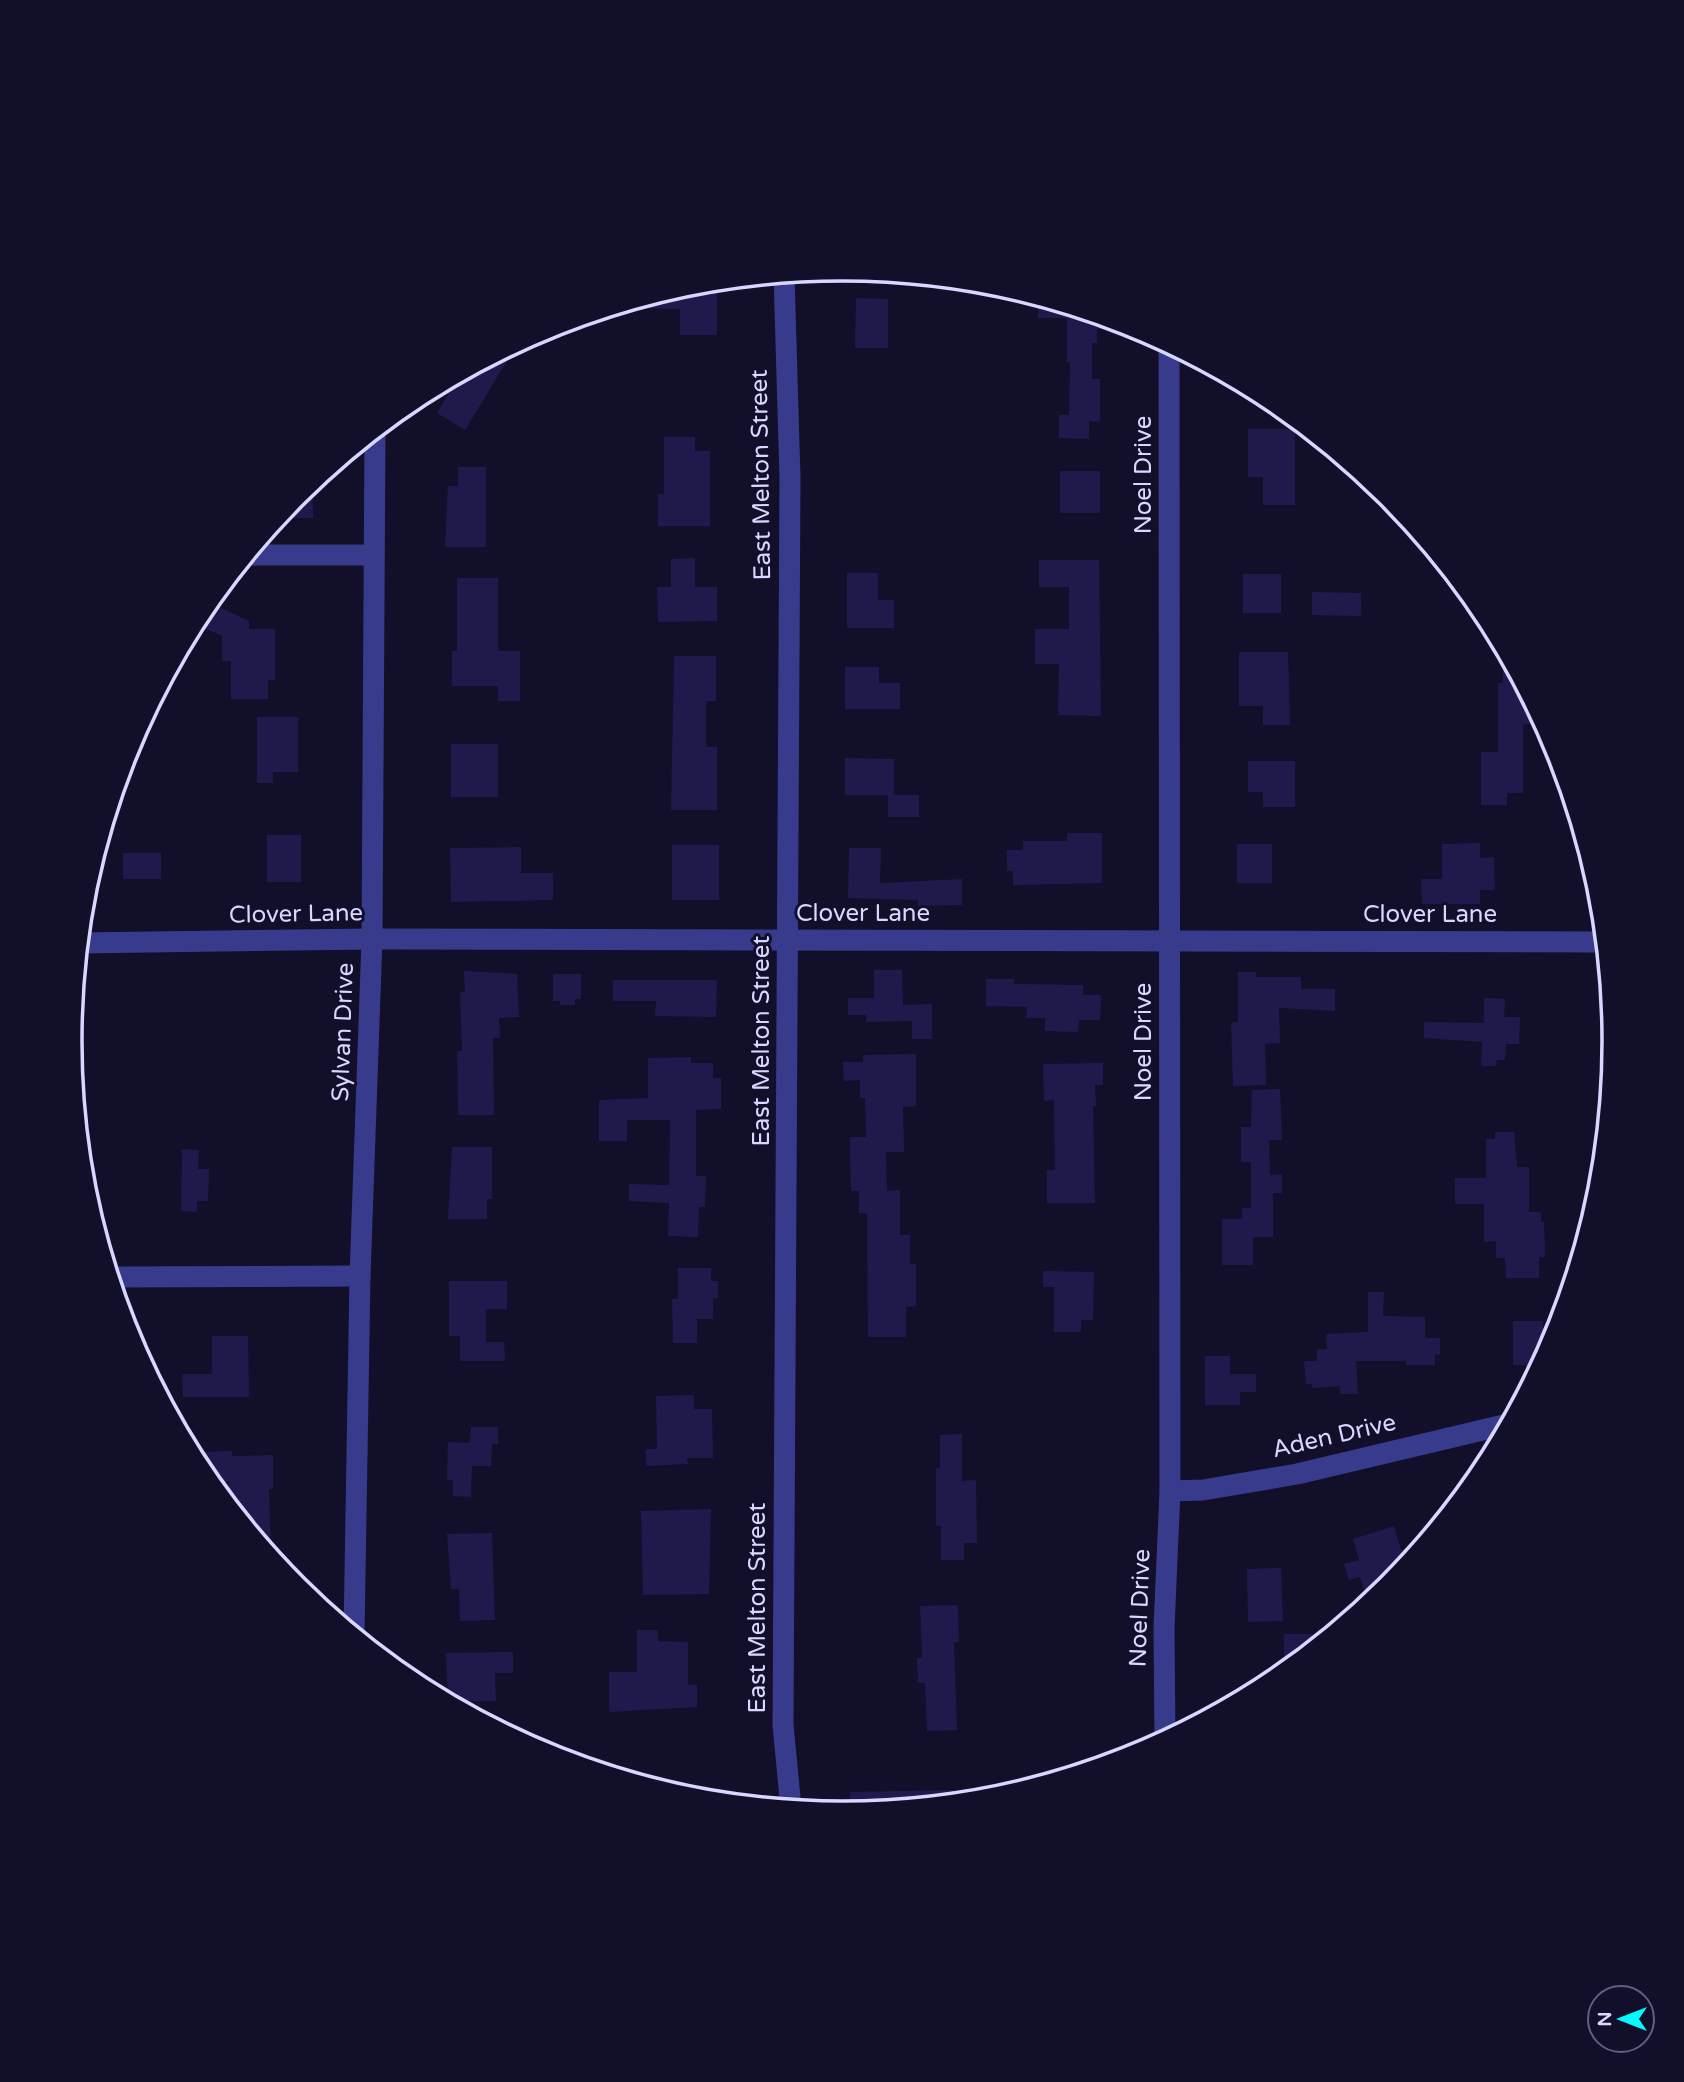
<svg xmlns="http://www.w3.org/2000/svg" width="1684" height="2082" font-family="'Varela Round',sans-serif">
	<style>
		.building { fill: #201a4c }
		.lines { fill: none; stroke-linecap: round; stroke-linejoin: round }
		.minor { stroke: #383b8b; stroke-width: 21 }
		.labels { text-anchor: middle; dominant-baseline: central; stroke-width: 6; stroke-linejoin: round; paint-order: stroke }
		.street-label { font-size: 24px; fill: #d9d7ff; stroke: #110f2a }
		.rim { fill: none; stroke: #d9d7ff; stroke-width: 3.5 }
	</style>
	<rect width="100%" height="100%" fill="#110f2a"/>
	<g class="building">
		<path d="M 681,287 L 717,287 L 717,335 L 680,335 L 680,309 L 623,308 L 623,305 Z"/>
		<path d="M 856,298 L 888,299 L 888,348 L 855,348 Z"/>
		<path d="M 1038,298 L 1129,325 L 1129,329 L 1097,329 L 1097,343 L 1092,343 L 1092,379 L 1100,379 L 1100,422 L 1089,421 L 1089,439 L 1059,438 L 1059,415 L 1069,415 L 1070,362 L 1067,362 L 1067,318 L 1038,318 Z"/>
		<path d="M 518,343 L 465,430 L 437,413 L 461,373 Z"/>
		<path d="M 1248,429 L 1295,429 L 1295,505 L 1263,505 L 1263,477 L 1248,477 Z"/>
		<path d="M 664,437 L 695,437 L 695,451 L 710,451 L 710,526 L 658,526 L 658,494 L 664,494 Z"/>
		<path d="M 458,467 L 486,467 L 486,547 L 445,547 L 448,486 L 458,486 Z"/>
		<rect x="1060" y="471" width="40" height="42"/>
		<path d="M 312,482 L 313,518 L 277,518 L 296,495 Z"/>
		<path d="M 695,558 L 695,587 L 717,587 L 717,621 L 658,622 L 657,587 L 671,587 L 671,559 Z"/>
		<path d="M 1039,560 L 1099,560 L 1101,716 L 1058,715 L 1059,664 L 1035,664 L 1035,629 L 1069,629 L 1069,587 L 1039,587 Z"/>
		<path d="M 847,573 L 878,573 L 878,600 L 894,600 L 894,628 L 847,628 Z"/>
		<rect x="1243" y="574" width="38" height="39"/>
		<path d="M 457,578 L 498,578 L 498,651 L 520,651 L 520,701 L 498,701 L 498,686 L 452,686 L 452,651 L 457,651 Z"/>
		<path d="M 1312,592 L 1361,593 L 1361,616 L 1312,615 Z"/>
		<path d="M 208,602 L 249,621 L 249,629 L 275,629 L 275,680 L 268,680 L 268,699 L 231,699 L 231,661 L 222,661 L 222,636 L 198,625 Z"/>
		<path d="M 1503,648 L 1537,711 L 1537,724 L 1523,724 L 1523,793 L 1507,793 L 1507,805 L 1481,805 L 1481,752 L 1498,752 L 1498,683 L 1503,683 Z"/>
		<path d="M 1239,652 L 1288,652 L 1290,725 L 1263,725 L 1263,706 L 1239,706 Z"/>
		<path d="M 674,656 L 716,656 L 716,701 L 706,701 L 706,747 L 717,747 L 717,810 L 671,810 Z"/>
		<path d="M 845,667 L 879,667 L 879,683 L 900,683 L 900,709 L 845,709 Z"/>
		<path d="M 257,717 L 298,717 L 298,772 L 273,772 L 273,783 L 257,783 Z"/>
		<rect x="451" y="744" width="47" height="53"/>
		<path d="M 845,758 L 894,759 L 894,795 L 845,795 Z"/>
		<path d="M 1248,761 L 1295,761 L 1295,807 L 1263,807 L 1263,792 L 1248,792 Z"/>
		<rect x="888" y="795" width="31" height="22"/>
		<path d="M 1067,833 L 1102,833 L 1102,883 L 1013,885 L 1013,871 L 1007,871 L 1007,850 L 1023,850 L 1023,841 L 1067,841 Z"/>
		<rect x="267" y="835" width="34" height="47"/>
		<path d="M 1480,843 L 1480,858 L 1494,857 L 1495,890 L 1480,890 L 1480,904 L 1422,904 L 1421,879 L 1442,879 L 1442,844 Z"/>
		<rect x="1237" y="844" width="35" height="39"/>
		<rect x="672" y="845" width="47" height="55"/>
		<path d="M 521,847 L 521,873 L 553,873 L 553,900 L 451,902 L 450,848 Z"/>
		<path d="M 849,848 L 881,848 L 880,883 L 962,879 L 962,905 L 918,906 L 918,900 L 848,898 Z"/>
		<rect x="123" y="853" width="38" height="26"/>
		<path d="M 874,970 L 902,970 L 903,1005 L 932,1004 L 932,1039 L 912,1039 L 912,1021 L 866,1022 L 866,1015 L 848,1015 L 848,998 L 874,998 Z"/>
		<path d="M 464,971 L 517,974 L 519,1017 L 499,1018 L 500,1038 L 493,1038 L 494,1115 L 458,1115 L 457,1051 L 462,1051 L 460,993 L 465,991 Z"/>
		<path d="M 1238,972 L 1256,972 L 1256,977 L 1301,977 L 1301,989 L 1335,989 L 1335,1011 L 1279,1008 L 1280,1043 L 1265,1044 L 1266,1085 L 1233,1086 L 1231,1023 L 1238,1022 Z"/>
		<path d="M 553,974 L 581,974 L 581,999 L 575,999 L 575,1005 L 560,1005 L 560,1001 L 553,1001 Z"/>
		<path d="M 986,979 L 1014,979 L 1014,984 L 1083,985 L 1083,995 L 1101,995 L 1100,1020 L 1079,1020 L 1078,1032 L 1045,1031 L 1045,1018 L 1026,1018 L 1027,1007 L 986,1006 Z"/>
		<path d="M 613,980 L 717,980 L 716,1017 L 655,1016 L 656,1001 L 613,1001 Z"/>
		<path d="M 1484,998 L 1505,999 L 1504,1017 L 1520,1017 L 1519,1044 L 1506,1044 L 1505,1060 L 1497,1060 L 1496,1066 L 1481,1066 L 1482,1042 L 1424,1038 L 1424,1022 L 1484,1023 Z"/>
		<path d="M 916,1054 L 916,1106 L 903,1107 L 904,1152 L 886,1152 L 887,1191 L 900,1190 L 900,1235 L 910,1235 L 910,1264 L 916,1264 L 916,1306 L 906,1307 L 906,1337 L 868,1337 L 867,1213 L 859,1213 L 859,1191 L 851,1191 L 850,1155 L 850,1137 L 866,1137 L 865,1098 L 860,1098 L 860,1080 L 844,1081 L 843,1062 L 863,1062 L 863,1055 Z"/>
		<path d="M 691,1057 L 691,1063 L 713,1063 L 713,1078 L 721,1078 L 721,1109 L 696,1110 L 696,1176 L 706,1176 L 705,1207 L 699,1207 L 698,1237 L 668,1236 L 669,1203 L 629,1201 L 629,1184 L 669,1185 L 670,1120 L 627,1120 L 627,1141 L 599,1141 L 599,1100 L 648,1098 L 648,1058 Z"/>
		<path d="M 1103,1063 L 1103,1085 L 1095,1085 L 1096,1106 L 1093,1106 L 1095,1203 L 1047,1203 L 1047,1170 L 1055,1170 L 1054,1100 L 1044,1101 L 1043,1064 Z"/>
		<path d="M 1280,1089 L 1282,1140 L 1269,1140 L 1270,1175 L 1282,1174 L 1282,1193 L 1273,1193 L 1273,1237 L 1253,1237 L 1253,1265 L 1222,1265 L 1222,1219 L 1242,1219 L 1242,1208 L 1251,1208 L 1251,1162 L 1241,1162 L 1241,1127 L 1251,1127 L 1252,1090 Z"/>
		<path d="M 1495,1132 L 1514,1132 L 1517,1167 L 1529,1167 L 1529,1212 L 1541,1212 L 1541,1222 L 1544,1222 L 1545,1257 L 1539,1257 L 1539,1278 L 1506,1278 L 1505,1258 L 1496,1258 L 1496,1241 L 1484,1242 L 1484,1204 L 1455,1204 L 1455,1178 L 1486,1178 L 1486,1139 L 1495,1139 Z"/>
		<path d="M 452,1147 L 492,1147 L 492,1199 L 487,1199 L 487,1219 L 448,1219 Z"/>
		<path d="M 182,1149 L 199,1150 L 198,1169 L 209,1169 L 208,1201 L 197,1201 L 197,1212 L 181,1211 Z"/>
		<path d="M 678,1268 L 711,1268 L 711,1281 L 718,1281 L 718,1298 L 713,1298 L 713,1319 L 697,1319 L 697,1343 L 673,1343 L 672,1299 L 678,1299 Z"/>
		<path d="M 1043,1271 L 1094,1272 L 1093,1320 L 1081,1320 L 1081,1332 L 1054,1332 L 1054,1287 L 1043,1287 Z"/>
		<path d="M 449,1281 L 507,1281 L 507,1309 L 486,1309 L 486,1342 L 504,1342 L 505,1361 L 460,1361 L 460,1336 L 449,1336 Z"/>
		<path d="M 1368,1292 L 1384,1292 L 1383,1316 L 1425,1317 L 1425,1338 L 1440,1338 L 1440,1355 L 1435,1354 L 1435,1365 L 1406,1365 L 1406,1361 L 1356,1361 L 1358,1394 L 1340,1394 L 1340,1386 L 1312,1388 L 1312,1384 L 1306,1384 L 1304,1361 L 1317,1361 L 1317,1350 L 1327,1349 L 1326,1334 L 1368,1332 Z"/>
		<path d="M 1513,1321 L 1543,1321 L 1544,1358 L 1526,1392 L 1526,1365 L 1513,1365 Z"/>
		<path d="M 212,1336 L 248,1336 L 249,1397 L 183,1397 L 182,1374 L 212,1374 Z"/>
		<path d="M 1205,1356 L 1230,1356 L 1230,1374 L 1256,1374 L 1256,1392 L 1240,1392 L 1240,1405 L 1205,1405 Z"/>
		<path d="M 694,1395 L 694,1409 L 712,1409 L 713,1458 L 687,1458 L 688,1464 L 646,1466 L 646,1449 L 657,1449 L 656,1396 Z"/>
		<path d="M 471,1427 L 498,1427 L 498,1444 L 492,1444 L 491,1466 L 472,1466 L 471,1497 L 453,1496 L 453,1480 L 447,1480 L 448,1442 L 470,1443 Z"/>
		<path d="M 962,1434 L 962,1481 L 976,1480 L 977,1543 L 964,1543 L 964,1560 L 941,1560 L 941,1526 L 936,1526 L 936,1468 L 940,1468 L 940,1435 Z"/>
		<path d="M 232,1451 L 232,1456 L 273,1455 L 273,1489 L 269,1489 L 271,1556 L 230,1506 L 229,1482 L 210,1482 L 203,1474 L 203,1452 Z"/>
		<path d="M 711,1509 L 709,1594 L 643,1595 L 641,1511 Z"/>
		<path d="M 1394,1526 L 1401,1550 L 1424,1543 L 1392,1581 L 1364,1590 L 1360,1577 L 1349,1580 L 1344,1564 L 1359,1560 L 1353,1539 Z"/>
		<path d="M 492,1533 L 495,1620 L 460,1621 L 459,1589 L 451,1589 L 447,1534 Z"/>
		<path d="M 1281,1568 L 1283,1621 L 1248,1622 L 1247,1569 Z"/>
		<path d="M 958,1605 L 959,1642 L 954,1642 L 957,1730 L 927,1731 L 925,1683 L 918,1683 L 917,1658 L 922,1658 L 920,1606 Z"/>
		<path d="M 637,1630 L 658,1630 L 658,1641 L 688,1642 L 688,1685 L 697,1685 L 697,1707 L 609,1712 L 609,1672 L 637,1672 Z"/>
		<path d="M 1284,1634 L 1312,1634 L 1312,1650 L 1284,1672 Z"/>
		<path d="M 513,1652 L 513,1673 L 495,1673 L 496,1701 L 448,1701 L 446,1653 Z"/>
		<path d="M 954,1790 L 954,1802 L 849,1812 L 850,1792 Z"/>
	</g>
	<g class="lines">
		<g class="minor">
			<path d="M 784,275 L 790,478 L 783,1725 L 791,1808"/>
			<path d="M 247,555 L 373,555"/>
			<path d="M 80,943 L 372,939 L 1604,942"/>
			<path d="M 111,1277 L 360,1276"/>
			<path d="M 1170,1491 L 1203,1490 L 1297,1474 L 1508,1424"/>
			<path d="M 354,1634 L 360,1276 L 372,939 L 375,431"/>
			<path d="M 1165,1740 L 1164,1628 L 1170,1491 L 1169,344"/>
		</g>
	</g>
	<g class="labels">
		<g class="street-label">
			<text transform="translate(761 475) rotate(-91)">East Melton Street</text>
			<text transform="translate(1143 475) rotate(-90)">Noel Drive</text>
			<text x="863" y="913">Clover Lane</text>
			<text transform="translate(296 914) rotate(-1)">Clover Lane</text>
			<text x="1430" y="914">Clover Lane</text>
			<text transform="translate(343 1032) rotate(-88)">Sylvan Drive</text>
			<text transform="translate(761 1041) rotate(-90)">East Melton Street</text>
			<text transform="translate(1143 1042) rotate(-90)">Noel Drive</text>
			<text transform="translate(1334 1436) rotate(-13)">Aden Drive</text>
			<text transform="translate(757 1608) rotate(-90)">East Melton Street</text>
			<text transform="translate(1140 1608) rotate(-88)">Noel Drive</text>
		</g>
	</g>
	<path d="M0 0H1684V2082H0ZM82 1041a760 760 0 1 1 1520 0a760 760 0 1 1-1520 0Z" fill="#110f2a" fill-rule="evenodd"/>
	<path class="rim" d="M82 1041a760 760 0 1 1 1520 0a760 760 0 1 1-1520 0Z"/>
	<g transform="translate(1621 2019) rotate(270)"><circle r="33" fill="#110f2a" stroke="#615f7f" stroke-width="2"/>
	<path d="M0-5L12 26L0 18L-12 26Z" fill="#03faff"/>
	<text y="-10" font-size="19" font-weight="bold" text-anchor="middle" fill="#d9d7ff">N</text>
	</g>
</svg>
